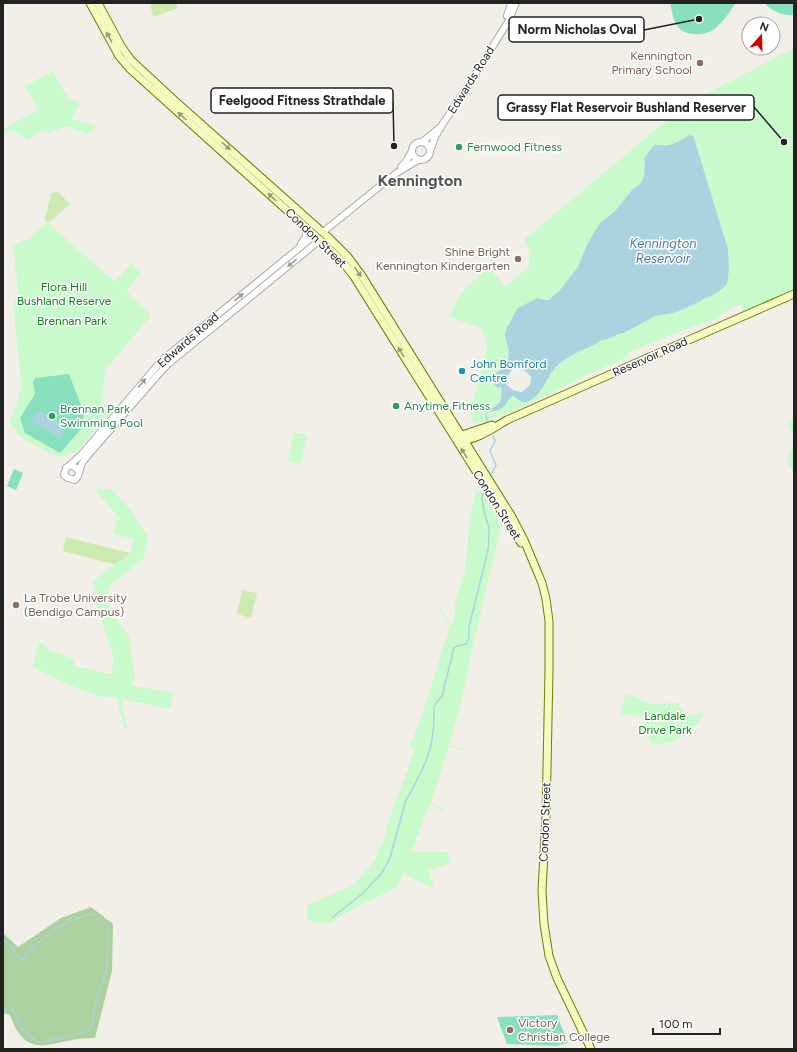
<svg xmlns="http://www.w3.org/2000/svg" width="797" height="1052" font-family="Figtree,sans-serif">
	<style>
		.grass { fill: #cdebb0 }
		.forest { fill: #add19e }
		.park { fill: #c8facc; fill-rule: evenodd }
		.pitch { fill: #88e0be }
		.water { fill: #aad3df; fill-rule: evenodd }
		.lines { fill: none; stroke-linecap: round; stroke-linejoin: round }
		.stream { stroke: #aad3df; stroke-width: 1.5 }
		.tertiary-casing { stroke: #a9a9a9; stroke-width: 8 }
		.secondary-casing { stroke: #707d05; stroke-width: 9 }
		.tertiary { stroke: #fff; stroke-width: 6 }
		.secondary { stroke: #f7fabf; stroke-width: 7 }
		.oneway { fill: #979978 }
		.oneway2 { fill: #9c9c9c }
		.education-dot { fill: #8d6e63; stroke: #fff; stroke-width: 1.5 }
		.leisure-dot { fill: #2e9e5b; stroke: #fff; stroke-width: 1.5 }
		.culture-dot { fill: #0f9aa8; stroke: #fff; stroke-width: 1.5 }
		.labels { text-anchor: middle; dominant-baseline: central; stroke-width: 3; stroke-linejoin: round; paint-order: stroke }
		.education-label { font-size: 12px; fill: #785e54; stroke: #fff; text-anchor: end }
		.street-label { font-size: 12px; fill: #222; stroke: #fff }
		.leisure-label { font-size: 12px; fill: #27864d; stroke: #fff; text-anchor: start }
		.park-label { font-size: 12px; fill: #0c8416; stroke: #fff }
		.culture-label { font-size: 12px; fill: #0d838f; stroke: #fff; text-anchor: start }
		.water-label { font-size: 13px; font-style: italic; fill: #4a7aab; stroke: #fff }
		.district-label { font-size: 16px; font-weight: bold; fill: #555; stroke: #fff }
		.leader { fill: none; stroke: #222; stroke-width: 1.5 }
		.callout-dot { fill: #222; stroke: #fff; stroke-width: 1.5 }
		.callout { fill: #fff; stroke: #222; stroke-width: 1.5 }
		.callout-label { font-size: 13px; text-anchor: middle; font-weight: bold; fill: #222 }
	</style>
	<rect width="100%" height="100%" fill="#f2efe9"/>
	<g class="grass">
		<path d="M 150,3 L 176,3 L 178,8 L 153,17 Z"/>
		<path d="M 58,192 L 70,204 L 48,223 L 45,220 L 51,193 Z"/>
		<path d="M 66,537 L 130,553 L 116,565 L 63,551 Z"/>
		<path d="M 242,590 L 257,593 L 251,618 L 237,614 Z"/>
	</g>
	<path class="forest" d="M 91,907 L 113,924 L 112,971 L 95,1038 C 85,1038 76,1039 67,1041 C 47,1045 32,1052 18,1032 C 14,1027 13,1021 10,1015 L 3,1013 L 3,933 L 18,947 L 61,918 Z"/>
	<g class="park">
		<path d="M 794,48 L 794,291 L 743,313 L 740,304 L 726,311 L 714,320 L 691,327 L 630,352 L 626,358 L 580,378 L 554,392 L 508,413 L 475,424 C 469,419 470,410 470,402 L 474,399 L 487,348 L 486,338 L 481,328 L 450,317 C 454,308 457,299 463,292 C 470,283 478,277 486,270 L 492,271 L 505,287 L 529,267 L 530,250 L 525,244 L 526,238 L 685,105 ZM 690,135 L 693,136 L 694,138 L 728,249 L 729,269 L 722,289 L 684,309 L 673,313 L 655,316 L 624,333 C 616,333 610,340 602,340 L 563,360 L 555,368 L 529,401 C 519,405 520,400 513,396 C 502,402 505,411 488,413 L 486,415 L 485,412 C 491,405 499,408 501,396 C 502,393 502,390 500,387 L 496,387 L 493,382 L 492,377 L 494,374 L 499,371 L 508,359 L 509,351 L 505,336 L 506,330 L 510,321 L 518,308 L 536,298 L 544,300 L 549,300 L 560,290 L 579,266 L 584,251 L 599,224 L 616,210 L 632,190 L 640,184 L 644,177 L 645,157 L 654,145 C 671,146 675,144 690,135 Z"/>
		<path d="M 53,71 L 66,95 L 80,104 L 71,119 L 91,124 L 96,126 L 87,134 L 67,126 L 48,133 L 47,130 L 39,133 L 28,140 L 13,131 L 3,130 L 3,129 L 38,110 L 25,86 Z"/>
		<path d="M 47,222 L 115,282 L 131,263 L 141,273 L 126,291 L 151,315 L 106,369 L 101,404 L 114,408 L 77,451 L 67,456 L 62,457 L 49,453 L 25,440 L 19,435 L 10,424 L 22,387 L 15,326 L 14,304 L 15,300 L 19,298 L 13,246 L 29,238 Z"/>
		<path d="M 794,419 L 794,439 L 787,422 Z"/>
		<path d="M 294,432 L 307,435 L 301,464 L 288,461 Z"/>
		<path d="M 794,442 L 794,475 L 787,459 Z"/>
		<path d="M 94,488 L 113,490 L 132,512 L 148,537 L 143,559 L 108,587 L 110,611 L 129,636 L 135,679 L 131,685 L 173,693 L 170,709 L 121,699 L 127,728 L 124,728 L 117,698 L 101,697 L 69,685 L 33,667 L 39,641 L 51,651 L 75,659 L 73,666 L 111,674 L 114,659 L 97,605 L 93,581 L 130,553 L 134,539 L 113,534 L 117,519 L 121,520 Z"/>
		<path d="M 476,490 L 484,493 L 485,496 L 501,526 L 474,640 L 460,707 L 449,745 L 465,749 L 465,751 L 449,746 L 431,803 L 444,810 L 443,811 L 430,804 L 411,852 L 447,852 L 451,862 L 428,871 L 434,889 L 403,873 L 397,887 L 351,910 L 335,920 L 328,923 L 319,923 L 311,921 L 307,918 L 307,905 L 354,885 L 371,865 L 377,856 L 379,846 L 382,846 L 391,815 L 415,749 L 410,747 L 427,700 L 450,625 L 438,609 L 439,608 L 451,624 L 453,624 L 456,600 L 465,571 L 470,516 L 475,497 Z"/>
		<path d="M 626,694 L 633,696 L 650,704 L 679,703 L 685,717 L 706,711 C 691,733 680,744 651,744 L 642,716 L 620,714 Z"/>
	</g>
	<g class="pitch">
		<path d="M 670,3 L 735,3 C 732,10 720,26 713,30 C 704,36 685,36 678,27 C 673,21 672,11 670,3 Z"/>
		<path d="M 764,3 L 794,3 L 794,15 C 782,16 772,11 764,3 Z"/>
		<path d="M 69,374 L 84,413 L 82,428 L 60,453 L 25,433 L 20,418 L 35,394 L 33,382 L 35,378 Z"/>
		<path d="M 14,469 L 23,473 L 16,490 L 7,486 Z"/>
		<path d="M 557,1015 L 568,1043 L 556,1046 L 507,1044 L 497,1017 Z"/>
	</g>
	<g class="water">
		<path d="M 690,135 L 693,136 L 694,138 L 728,249 L 729,269 L 727,284 L 722,289 L 716,293 L 684,309 L 673,313 L 655,316 L 624,333 C 616,333 610,340 602,340 C 587,350 567,354 555,368 C 546,378 542,395 529,401 C 521,405 519,399 513,396 C 508,399 507,405 502,408 C 497,412 489,411 485,415 L 487,410 C 490,408 496,407 499,403 C 502,400 502,391 501,387 L 499,388 C 493,386 491,379 494,374 L 499,371 L 508,359 L 509,351 L 505,336 L 506,330 L 514,314 L 518,308 L 537,298 L 544,300 L 549,300 L 560,290 L 578,267 L 587,245 L 599,224 L 616,210 L 632,190 L 640,184 L 644,177 L 645,162 L 644,161 L 645,157 L 654,145 C 659,144 663,146 668,145 C 675,144 683,139 690,135 ZM 514,367 C 521,367 527,372 531,377 L 530,385 L 522,392 C 514,392 507,387 504,380 L 509,374 Z"/>
		<path d="M 37,410 L 51,417 L 50,418 L 66,427 L 60,438 L 32,422 L 31,423 L 30,423 Z"/>
	</g>
	<g class="lines">
		<g class="stream">
			<path d="M 486,415 L 487,421"/>
			<path d="M 491,475 L 496,465 L 490,451 L 495,441 L 493,436"/>
			<path d="M 333,917 L 363,893 L 382,873 L 390,858 L 405,803 C 407,796 412,791 415,784 C 430,757 435,738 434,707 L 436,703 L 442,696 L 454,648 L 457,646 L 466,644 L 469,638 L 469,627 L 488,550 L 489,536 L 489,528 L 485,515 L 482,499 L 483,493"/>
			<path d="M 3,940 L 12,947 L 18,957 L 22,959 L 38,943 L 63,924 L 90,914 L 92,914 L 106,924 L 108,927 L 107,969 L 101,986 L 94,1011 L 92,1025 L 88,1031 L 85,1033 L 70,1036 L 48,1041 L 39,1042 L 31,1037 L 21,1027 L 12,1009 L 3,1010"/>
		</g>
		<g class="tertiary-casing">
			<g id="tertiary">
				<path d="M 507,16 L 511,3"/>
				<path d="M 422,142 L 438,129"/>
				<circle cx="421" cy="151" r="9"/>
				<path d="M 430,151 L 435,137 L 442,125 L 470,83 L 509,20 L 516,3"/>
				<path d="M 401,167 L 407,160 L 412,151"/>
				<path d="M 323,232 L 395,174 L 418,160"/>
				<path d="M 301,244 L 306,236 L 306,227"/>
				<path d="M 70,465 L 82,454 L 145,380 L 162,360 L 260,280 L 315,235"/>
				<path d="M 79,472 L 76,468 L 70,465 L 66,468 L 64,475 L 68,478 L 75,480 L 78,476 L 82,463 L 89,454 L 156,377 L 167,365 L 320,240"/>
			</g>
		</g>
		<g class="secondary-casing">
			<g id="secondary">
				<path d="M 90,3 L 119,56 L 130,69 L 320,240 L 341,260 L 353,275 L 521,543"/>
				<path d="M 98,3 L 121,46 L 131,60 L 173,99 L 328,237 L 348,257 L 362,276 L 512,517 L 524,540 L 542,583 L 546,599 L 549,621 L 549,671 L 546,817 L 542,891 L 544,924 L 549,956 L 557,978 L 591,1049"/>
				<path d="M 459,436 L 492,425"/>
				<path d="M 460,440 C 474,442 495,427 507,420 L 645,359 L 794,294"/>
			</g>
		</g>
		<use href="#tertiary" class="tertiary"/>
		<use href="#secondary" class="secondary"/>
	</g>
	<defs><path id="oneway-solid" d="M-6-.8H1V-3.2L6.5 0L1 3.2V.8H-6Z"/></defs>
	<g class="oneway">
		<use href="#oneway-solid" transform="translate(109 37) rotate(-119)"/>
		<use href="#oneway-solid" transform="translate(182 116) rotate(-138)"/>
		<use href="#oneway-solid" transform="translate(226 146) rotate(42)"/>
		<use href="#oneway-solid" transform="translate(272 197) rotate(-138)"/>
		<use href="#oneway-solid" transform="translate(358 272) rotate(56)"/>
		<use href="#oneway-solid" transform="translate(401 352) rotate(-122)"/>
		<use href="#oneway-solid" transform="translate(464 453) rotate(-122)"/>
	</g>
	<g class="oneway2">
		<use href="#oneway-solid" transform="translate(292 263) rotate(141)"/>
		<use href="#oneway-solid" transform="translate(239 297) rotate(-40)"/>
		<use href="#oneway-solid" transform="translate(142 383) rotate(-49)"/>
	</g>
	<g class="education-dot">
		<circle cx="700" cy="63" r="4"/>
		<circle cx="518" cy="259" r="4"/>
		<circle cx="16" cy="605" r="4"/>
		<circle cx="510" cy="1030" r="4"/>
	</g>
	<g class="leisure-dot">
		<circle cx="459" cy="147" r="4"/>
		<circle cx="396" cy="406" r="4"/>
		<circle cx="52" cy="416" r="4"/>
	</g>
	<circle class="culture-dot" cx="462" cy="371" r="4"/>
	<g class="labels">
		<g class="education-label">
			<text x="692" y="56">Kennington<tspan x="692" dy="14">Primary School</tspan></text>
			<text x="510" y="252">Shine Bright<tspan x="510" dy="14">Kennington Kindergarten</tspan></text>
			<text x="24" y="598" text-anchor="start">La Trobe University<tspan x="24" dy="14">(Bendigo Campus)</tspan></text>
			<text x="518" y="1023" text-anchor="start">Victory<tspan x="518" dy="14">Christian College</tspan></text>
		</g>
		<g class="street-label">
			<text transform="translate(471 80) rotate(-58)">Edwards Road</text>
			<text transform="translate(316 238) rotate(44)">Condon Street</text>
			<text transform="translate(188 340) rotate(-41)">Edwards Road</text>
			<text transform="translate(650 357) rotate(-24)">Reservoir Road</text>
			<text transform="translate(497 505) rotate(58)">Condon Street</text>
			<text transform="translate(545 822) rotate(-88)">Condon Street</text>
		</g>
		<g class="leisure-label">
			<text x="467" y="147">Fernwood Fitness</text>
			<text x="404" y="406">Anytime Fitness</text>
			<text x="60" y="409">Brennan Park<tspan x="60" dy="14">Swimming Pool</tspan></text>
		</g>
		<g class="park-label">
			<text x="64" y="287">Flora Hill<tspan x="64" dy="14">Bushland Reserve</tspan></text>
			<text x="72" y="321">Brennan Park</text>
			<text x="665" y="716">Landale<tspan x="665" dy="14">Drive Park</tspan></text>
		</g>
		<g class="culture-label">
			<text x="470" y="364">John Bomford<tspan x="470" dy="14">Centre</tspan></text>
		</g>
		<g class="water-label">
			<text x="663" y="243">Kennington<tspan x="663" dy="15">Reservoir</tspan></text>
		</g>
		<g class="district-label">
			<text x="420" y="180">Kennington</text>
		</g>
	</g>
	<path class="leader" d="M699 19L644 30M394 146L393 101M784 142L754 107"/>
	<g class="callout-dot">
		<circle cx="699" cy="19" r="4"/>
		<circle cx="394" cy="146" r="4"/>
		<circle cx="784" cy="142" r="4"/>
	</g>
	<g class="callout">
		<rect x="509" y="17" width="135" height="25" rx="4"/>
		<rect x="211" y="88" width="182" height="25" rx="4"/>
		<rect x="498" y="95" width="256" height="25" rx="4"/>
	</g>
	<g class="callout-label">
		<text x="577" y="34">Norm Nicholas Oval</text>
		<text x="302" y="105">Feelgood Fitness Strathdale</text>
		<text x="626" y="112">Grassy Flat Reservoir Bushland Reserver</text>
	</g>
	<rect width="797" height="1052" fill="none" stroke="#222222" stroke-width="8"/>
	<g transform="translate(761 36) rotate(20)"><circle r="19" fill="#ffffff" stroke="#a7a7a7"/>
	<path d="M0-3L7 15L0 10L-7 15Z" fill="#d40000"/>
	<text y="-6" font-size="11" font-weight="bold" text-anchor="middle" fill="#222222">N</text>
	</g>
	<path d="M653 1028v6h67v-6" fill="none" stroke="#222222" stroke-width="2"/>
	<text x="659" y="1028" font-size="12" fill="#222222" stroke="#ffffff" stroke-width="3" paint-order="stroke">100 m</text>
</svg>
